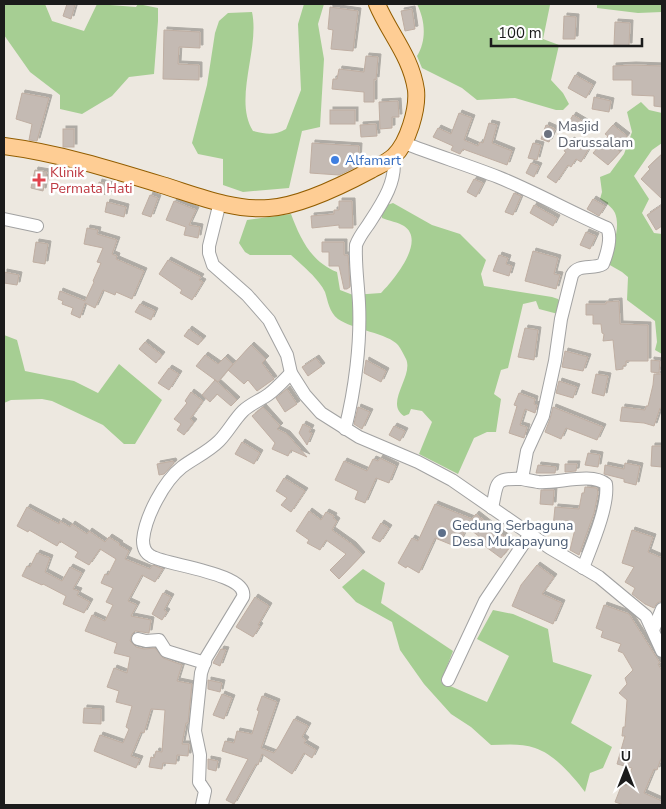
<svg xmlns="http://www.w3.org/2000/svg" width="666" height="809" font-family="'Nunito Sans',sans-serif">
	<style>
		.forest { fill: #a6ce93 }
		.building { fill: #c4bab3; stroke: #bfaea2; filter: url(#shadow) }
		.lines { fill: none; stroke-linecap: round; stroke-linejoin: round }
		.minor-casing { stroke: #a2a2a2; stroke-width: 14 }
		.major-casing { stroke: #925d00; stroke-width: 18 }
		.minor { stroke: #fff; stroke-width: 12 }
		.major { stroke: #fecd94; stroke-width: 16 }
		.worship-dot { fill: #6b7280; stroke: #fff; stroke-width: 2 }
		.shop-dot { fill: #3f7fe0; stroke: #fff; stroke-width: 2 }
		.health-dot { fill: #e0444e; stroke: #fff; stroke-width: 2 }
		.service-dot { fill: #5c6f8a; stroke: #fff; stroke-width: 2 }
		.labels { text-anchor: middle; dominant-baseline: central; stroke-width: 5; stroke-linejoin: round; paint-order: stroke }
		.worship-label { font-size: 14px; fill: #5b616d; stroke: #fff; text-anchor: start }
		.shop-label { font-size: 14px; fill: #366cbe; stroke: #fff; text-anchor: start }
		.health-label { font-size: 14px; fill: #be3a42; stroke: #fff; text-anchor: start }
		.service-label { font-size: 14px; fill: #4e5e75; stroke: #fff; text-anchor: start }
	</style>
	<defs>
		<filter id="shadow"><feDropShadow dx="3" dy="-3" stdDeviation="0" flood-color="#0004"/></filter>
	</defs>
	<rect width="100%" height="100%" fill="#ede8e0"/>
	<g class="forest">
		<path d="M 4,4 L 45,4 L 52,21 L 84,31 L 97,4 L 136,7 L 138,4 L 158,8 L 158,21 L 154,74 L 129,77 L 112,96 L 82,114 L 60,109 L 60,95 L 30,72 L 4,35 Z"/>
		<path d="M 304,4 L 324,4 L 318,24 L 324,59 L 320,127 L 302,131 L 289,188 L 243,192 L 223,185 L 223,159 L 198,154 L 192,143 L 207,85 L 215,33 L 219,21 L 228,13 L 252,12 C 260,49 233,99 253,131 C 266,134 274,136 286,129 L 301,90 L 298,24 Z"/>
		<path d="M 417,4 L 553,4 L 550,5 L 543,39 L 559,45 L 551,80 L 563,93 L 569,104 L 563,110 L 556,110 L 515,98 L 477,100 L 462,88 L 422,68 L 417,56 C 427,40 425,20 417,4 Z"/>
		<path d="M 597,4 L 662,4 L 662,12 L 638,13 L 597,8 Z"/>
		<path d="M 641,102 L 649,110 L 662,113 L 662,143 L 652,150 L 634,176 L 649,199 L 642,213 L 654,233 L 662,234 L 662,354 L 655,350 L 657,342 L 655,321 L 627,300 L 628,277 L 622,272 L 608,264 C 612,249 621,228 615,213 C 612,207 606,203 600,199 L 602,192 L 600,177 L 610,173 L 624,154 L 632,132 L 627,112 Z"/>
		<path d="M 393,203 L 432,225 L 460,234 L 486,260 L 481,274 L 484,286 L 552,297 L 558,299 L 561,303 L 558,314 L 539,309 L 536,301 L 523,304 L 508,368 L 501,370 L 494,394 L 501,399 L 496,432 L 487,432 L 474,438 L 458,474 L 419,454 L 432,422 L 422,411 L 411,409 L 409,414 L 404,416 C 384,403 414,376 406,359 C 404,355 401,349 398,345 C 389,334 352,329 338,319 C 329,312 328,301 325,292 C 320,280 301,264 291,255 L 250,255 L 245,252 L 239,243 L 247,220 L 291,214 C 300,238 311,262 337,272 L 340,290 L 353,295 L 381,293 C 392,282 427,241 404,226 C 398,222 389,221 382,218 L 382,213 L 387,205 Z"/>
		<path d="M 4,335 L 17,340 L 25,371 L 74,381 L 98,393 L 119,364 L 162,400 L 135,444 L 124,444 L 103,425 L 52,401 L 42,399 L 11,400 L 4,403 Z"/>
		<path d="M 363,569 L 385,583 L 381,603 L 453,651 L 441,682 L 487,702 L 509,656 L 477,639 L 493,610 L 513,614 L 548,629 L 553,662 L 592,675 L 571,723 L 612,747 L 603,768 L 590,773 L 585,792 C 573,776 554,754 535,748 C 521,743 505,745 491,745 L 471,727 L 451,714 L 424,684 L 400,650 L 392,622 L 356,602 L 342,587 Z"/>
	</g>
	<g class="building">
		<path d="M 67,4 L 75,5 L 71,19 L 63,16 Z"/>
		<path d="M 330,7 L 358,11 L 353,51 L 331,49 L 333,30 L 328,29 Z"/>
		<path d="M 412,9 L 415,29 L 405,31 L 401,11 Z"/>
		<path d="M 564,16 L 576,17 L 575,39 L 563,39 Z"/>
		<path d="M 615,22 L 630,23 L 629,46 L 614,45 Z"/>
		<path d="M 164,30 L 200,32 L 200,48 L 179,47 L 178,64 L 199,65 L 199,80 L 163,79 Z"/>
		<path d="M 366,56 L 378,57 L 376,80 L 374,79 L 374,102 L 364,102 L 364,92 L 332,89 L 333,79 L 337,79 L 339,69 L 364,72 Z"/>
		<path d="M 633,65 L 662,66 L 662,107 L 654,106 L 654,96 L 632,95 L 632,80 L 613,80 L 613,66 Z"/>
		<path d="M 575,75 L 593,85 L 586,98 L 568,88 Z"/>
		<path d="M 22,93 L 49,98 L 37,141 L 29,140 L 32,124 L 16,119 Z"/>
		<path d="M 594,97 L 611,101 L 609,112 L 592,109 Z"/>
		<path d="M 398,101 L 399,117 L 392,117 L 392,128 L 380,129 L 379,102 Z"/>
		<rect x="330" y="110" width="25" height="14"/>
		<path d="M 459,113 L 472,118 L 464,140 L 478,146 L 480,142 L 483,143 L 489,123 L 497,125 L 492,143 L 512,151 L 507,165 L 463,149 L 460,154 L 451,150 L 453,146 L 433,137 L 438,128 L 451,134 Z"/>
		<path d="M 573,115 L 588,124 L 582,132 L 568,124 Z"/>
		<path d="M 376,124 L 377,136 L 361,137 L 360,125 Z"/>
		<path d="M 546,125 L 555,129 L 549,142 L 541,139 Z"/>
		<path d="M 613,125 L 627,136 L 617,149 L 620,152 L 608,165 L 593,153 L 608,136 L 605,134 Z"/>
		<rect x="63" y="129" width="11" height="18"/>
		<path d="M 571,140 L 588,150 L 581,162 L 576,159 L 571,167 L 568,165 L 556,183 L 547,177 L 566,152 L 564,151 Z"/>
		<path d="M 312,143 L 359,146 L 358,166 L 339,175 L 310,173 Z"/>
		<path d="M 533,143 L 541,145 L 537,160 L 528,158 Z"/>
		<path d="M 662,154 L 662,199 L 641,179 L 650,169 L 648,167 Z"/>
		<path d="M 531,163 L 539,166 L 534,177 L 526,173 Z"/>
		<path d="M 35,170 L 47,172 L 43,191 L 31,188 Z"/>
		<path d="M 474,179 L 483,183 L 476,197 L 467,192 Z"/>
		<path d="M 99,182 L 110,185 L 108,195 L 97,193 Z"/>
		<path d="M 514,193 L 521,196 L 513,215 L 505,212 Z"/>
		<path d="M 150,195 L 158,198 L 151,217 L 142,214 Z"/>
		<path d="M 593,199 L 605,206 L 599,216 L 587,209 Z"/>
		<path d="M 174,201 L 196,210 L 189,225 L 200,227 L 198,238 L 184,235 L 186,227 L 166,220 Z"/>
		<path d="M 339,201 L 352,201 L 353,228 L 339,228 L 339,225 L 312,228 L 311,216 L 334,214 L 334,210 L 339,210 Z"/>
		<path d="M 107,202 L 126,207 L 124,217 L 105,212 Z"/>
		<path d="M 534,205 L 557,218 L 553,226 L 530,213 Z"/>
		<path d="M 662,205 L 662,226 L 656,230 L 647,215 Z"/>
		<path d="M 87,228 L 98,230 L 97,234 L 117,240 L 112,254 L 117,256 L 116,259 L 144,271 L 132,299 L 116,292 L 115,295 L 103,290 L 95,308 L 85,303 L 80,318 L 71,314 L 73,308 L 62,304 L 63,301 L 58,299 L 60,291 L 85,301 L 94,282 L 93,281 L 101,263 L 97,262 L 103,248 L 84,244 Z"/>
		<path d="M 586,232 L 596,236 L 590,249 L 580,245 Z"/>
		<path d="M 36,242 L 48,244 L 45,264 L 33,262 Z"/>
		<path d="M 322,242 L 344,242 L 344,255 L 348,255 L 350,287 L 347,289 L 344,289 L 339,266 L 329,266 L 329,252 L 322,252 Z"/>
		<path d="M 533,251 L 558,258 L 554,274 L 560,275 L 556,289 L 525,281 Z"/>
		<path d="M 499,255 L 508,258 L 506,264 L 512,266 L 509,276 L 493,271 Z"/>
		<path d="M 168,260 L 201,277 L 199,280 L 203,282 L 192,300 L 180,293 L 182,290 L 159,274 Z"/>
		<path d="M 4,272 L 19,275 L 17,285 L 4,283 Z"/>
		<path d="M 619,301 L 620,324 L 648,325 L 648,361 L 626,361 L 626,365 L 623,366 L 623,369 L 616,370 L 613,340 L 603,341 L 604,334 L 602,333 L 601,324 L 593,324 L 593,315 L 586,315 L 586,304 L 606,304 L 606,302 Z"/>
		<path d="M 140,304 L 155,311 L 151,320 L 135,312 Z"/>
		<path d="M 525,328 L 538,330 L 534,360 L 518,357 Z"/>
		<path d="M 189,329 L 203,339 L 198,345 L 184,336 Z"/>
		<path d="M 145,342 L 162,355 L 156,363 L 139,349 Z"/>
		<path d="M 251,345 L 266,359 L 262,363 L 274,379 L 257,391 L 248,380 L 244,384 L 228,370 Z"/>
		<path d="M 565,351 L 588,357 L 583,371 L 562,367 Z"/>
		<path d="M 205,355 L 218,364 L 225,357 L 233,364 L 218,382 L 196,366 Z"/>
		<path d="M 316,358 L 322,366 L 308,376 L 302,367 Z"/>
		<path d="M 366,360 L 386,371 L 381,382 L 364,373 Z"/>
		<path d="M 651,360 L 660,361 L 659,373 L 651,372 Z"/>
		<path d="M 169,368 L 179,374 L 169,390 L 158,383 Z"/>
		<path d="M 596,374 L 608,376 L 604,396 L 592,393 Z"/>
		<path d="M 654,374 L 662,374 L 662,409 L 660,408 L 654,426 L 644,423 L 620,421 L 622,407 L 645,410 L 646,406 L 648,406 L 653,385 Z"/>
		<path d="M 215,380 L 237,400 L 231,406 L 217,394 L 210,402 L 202,395 Z"/>
		<path d="M 559,381 L 577,387 L 573,398 L 556,393 Z"/>
		<path d="M 287,389 L 297,404 L 285,412 L 276,398 Z"/>
		<path d="M 191,392 L 203,401 L 190,419 L 194,422 L 184,435 L 177,430 L 181,424 L 174,419 L 187,403 L 185,401 Z"/>
		<path d="M 519,393 L 535,399 L 534,404 L 537,405 L 535,413 L 525,409 L 520,425 L 527,427 L 524,438 L 509,433 L 517,406 L 514,405 Z"/>
		<path d="M 263,407 L 280,426 L 277,429 L 287,434 L 307,457 L 291,450 L 288,456 L 272,449 L 275,443 L 252,416 Z"/>
		<path d="M 358,407 L 370,412 L 362,429 L 354,424 Z"/>
		<path d="M 553,407 L 603,427 L 597,440 L 566,428 L 561,439 L 545,432 L 550,419 Z"/>
		<path d="M 303,424 L 311,428 L 309,432 L 312,433 L 307,445 L 299,433 Z"/>
		<path d="M 394,426 L 405,431 L 400,441 L 389,435 Z"/>
		<path d="M 242,442 L 260,453 L 254,464 L 235,454 Z"/>
		<path d="M 652,446 L 662,446 L 662,467 L 651,466 Z"/>
		<path d="M 588,453 L 600,455 L 598,467 L 585,465 Z"/>
		<path d="M 380,458 L 396,466 L 389,483 L 376,478 L 365,503 L 355,499 L 358,491 L 335,480 L 344,461 L 367,471 L 373,459 L 378,461 Z"/>
		<path d="M 173,461 L 174,463 L 164,474 L 159,475 L 157,464 Z"/>
		<path d="M 625,463 L 640,466 L 636,485 L 624,482 L 624,479 L 604,474 L 605,465 L 624,469 Z"/>
		<path d="M 565,464 L 577,464 L 576,471 L 565,472 Z"/>
		<path d="M 538,465 L 556,467 L 555,473 L 536,473 Z"/>
		<path d="M 284,478 L 305,491 L 291,512 L 281,505 L 287,498 L 276,491 Z"/>
		<path d="M 585,487 L 597,488 L 598,493 L 594,513 L 579,555 L 570,550 L 575,529 L 553,527 L 555,507 L 579,509 L 582,493 L 584,493 Z"/>
		<path d="M 541,490 L 554,490 L 553,505 L 540,504 Z"/>
		<path d="M 435,504 L 472,519 L 476,514 L 513,543 L 501,558 L 482,544 L 485,541 L 467,527 L 457,547 L 435,538 L 419,573 L 407,566 L 406,568 L 398,563 L 412,538 L 418,541 Z"/>
		<path d="M 27,507 L 59,524 L 60,521 L 70,527 L 72,524 L 87,534 L 89,531 L 105,542 L 109,537 L 120,544 L 119,545 L 129,551 L 125,559 L 150,569 L 153,565 L 163,569 L 155,582 L 142,575 L 128,601 L 137,605 L 131,616 L 151,620 L 149,633 L 135,631 L 132,634 L 130,641 L 136,647 L 144,649 L 155,648 L 163,658 L 182,665 L 177,681 L 192,684 L 188,723 L 186,723 L 182,744 L 189,744 L 188,756 L 177,755 L 176,764 L 163,763 L 162,769 L 149,767 L 151,757 L 154,758 L 156,751 L 162,752 L 165,710 L 151,709 L 144,733 L 141,732 L 131,756 L 140,759 L 136,768 L 94,751 L 100,735 L 123,743 L 129,729 L 126,727 L 132,706 L 116,702 L 119,691 L 107,687 L 114,668 L 127,673 L 130,657 L 114,653 L 117,643 L 85,631 L 92,615 L 105,621 L 113,605 L 106,602 L 113,588 L 101,583 L 105,574 L 108,575 L 116,559 L 100,549 L 89,565 L 75,557 L 78,552 L 60,541 L 57,546 L 29,530 L 28,532 L 17,526 Z"/>
		<path d="M 309,511 L 321,520 L 326,512 L 334,516 L 333,518 L 337,521 L 332,530 L 353,545 L 362,555 L 339,579 L 330,570 L 346,554 L 326,540 L 320,550 L 307,543 L 309,540 L 296,531 Z"/>
		<path d="M 381,523 L 389,528 L 380,542 L 372,538 Z"/>
		<path d="M 632,530 L 653,537 L 648,552 L 662,558 L 662,601 L 657,603 L 654,608 L 645,604 L 632,594 L 635,588 L 625,582 L 634,567 L 622,563 Z"/>
		<path d="M 37,553 L 50,558 L 45,572 L 62,581 L 70,567 L 82,573 L 73,589 L 79,591 L 77,595 L 90,602 L 84,613 L 63,604 L 66,596 L 43,584 L 42,585 L 22,576 L 27,566 L 30,567 Z"/>
		<path d="M 537,565 L 554,577 L 542,594 L 562,603 L 553,624 L 512,606 L 521,585 Z"/>
		<path d="M 163,593 L 171,597 L 164,610 L 167,612 L 162,620 L 152,614 Z"/>
		<path d="M 255,597 L 269,606 L 258,625 L 260,626 L 253,637 L 236,627 Z"/>
		<path d="M 604,605 L 629,614 L 660,663 L 658,664 L 662,671 L 662,756 L 657,770 L 654,769 L 644,793 L 662,801 L 662,805 L 624,805 L 615,802 L 622,784 L 626,786 L 632,768 L 617,764 L 625,736 L 622,736 L 623,727 L 625,727 L 627,700 L 619,693 L 627,684 L 625,678 L 633,670 L 623,653 L 618,651 L 621,644 L 601,637 L 603,631 L 596,628 Z"/>
		<path d="M 221,649 L 226,650 L 220,666 L 213,663 Z"/>
		<path d="M 208,680 L 222,683 L 220,692 L 208,689 Z"/>
		<path d="M 222,694 L 232,698 L 224,719 L 213,715 Z"/>
		<path d="M 262,696 L 277,702 L 261,748 L 274,753 L 279,746 L 294,719 L 308,726 L 302,737 L 306,740 L 304,743 L 316,750 L 312,758 L 304,753 L 292,774 L 262,754 L 258,765 L 256,764 L 234,804 L 226,800 L 248,759 L 222,751 L 225,741 L 234,743 L 237,731 L 252,734 L 259,711 L 257,710 Z"/>
		<path d="M 84,708 L 101,709 L 101,724 L 83,723 Z"/>
		<path d="M 208,759 L 218,761 L 216,771 L 208,769 Z"/>
	</g>
	<g class="lines">
		<g class="minor-casing">
			<g id="minor">
				<path d="M 404,143 C 435,155 467,165 498,177 C 535,192 570,212 607,228 C 612,237 607,254 603,264 C 593,270 578,263 572,275 L 561,319 L 555,361 L 543,416 L 527,451 L 522,479 C 493,478 498,482 492,508"/>
				<path d="M 220,202 L 209,246 L 209,253 L 213,265 L 247,295 L 269,320 L 287,355 L 291,373 L 305,395 L 321,413 L 359,437 L 418,462 L 452,480 L 550,548 L 599,577 L 646,616 L 662,651"/>
				<path d="M 4,219 L 37,226"/>
				<path d="M 345,429 C 355,390 361,343 359,303 C 358,283 355,264 356,245 C 359,237 363,232 368,225 C 381,205 398,181 393,157"/>
				<path d="M 522,479 C 527,480 533,481 538,482 C 557,484 591,472 606,484 C 609,506 591,547 583,568"/>
				<path d="M 653,630 L 662,609"/>
				<path d="M 138,639 L 146,641 L 159,640 L 166,651 L 205,663"/>
				<path d="M 448,680 L 485,601 L 530,534"/>
				<path d="M 202,805 L 205,791 L 199,782 L 200,755 L 195,731 L 201,673 L 206,658 L 243,597 C 249,573 164,565 151,556 C 145,553 143,546 143,540 C 145,517 164,481 182,467 C 194,458 208,452 219,441 C 228,432 234,420 243,411 C 250,404 261,400 269,394 C 277,388 284,380 291,373"/>
			</g>
		</g>
		<g class="major-casing">
			<path id="major" d="M 4,146 C 58,153 110,169 162,185 C 195,195 233,211 269,208 C 300,206 343,185 371,170 C 378,166 388,162 394,156 C 408,143 418,109 416,90 C 411,56 389,33 377,4"/>
		</g>
		<use href="#minor" class="minor"/>
		<use href="#major" class="major"/>
	</g>
	<circle class="worship-dot" cx="548" cy="134" r="5"/>
	<circle class="shop-dot" cx="335" cy="160" r="5"/>
	<path class="health-dot" d="M36.5 172.5h5v5h5v5h-5v5h-5v-5h-5v-5h5z"/>
	<circle class="service-dot" cx="442" cy="533" r="5"/>
	<g class="labels">
		<g class="worship-label">
			<text x="558" y="126">Masjid<tspan x="558" dy="16">Darussalam</tspan></text>
		</g>
		<g class="shop-label">
			<text x="345" y="160">Alfamart</text>
		</g>
		<g class="health-label">
			<text x="50" y="172">Klinik<tspan x="50" dy="16">Permata Hati</tspan></text>
		</g>
		<g class="service-label">
			<text x="452" y="525">Gedung Serbaguna<tspan x="452" dy="16">Desa Mukapayung</tspan></text>
		</g>
	</g>
	<rect width="666" height="809" fill="none" stroke="#1b1b1b" stroke-width="10"/>
	<g transform="translate(626 769)" stroke="#ffffff" stroke-width="4" paint-order="stroke">
	<path d="M0-4L9 19L0 12L-9 19Z" fill="#1b1b1b"/>
	<text y="-8" font-size="14" font-weight="bold" text-anchor="middle" fill="#1b1b1b">U</text>
	</g>
	<path d="M491 38v8h151v-8" fill="none" stroke="#1b1b1b" stroke-width="2.5"/>
	<text x="498" y="38" font-size="15" fill="#1b1b1b" stroke="#ffffff" stroke-width="4" paint-order="stroke">100 m</text>
</svg>
